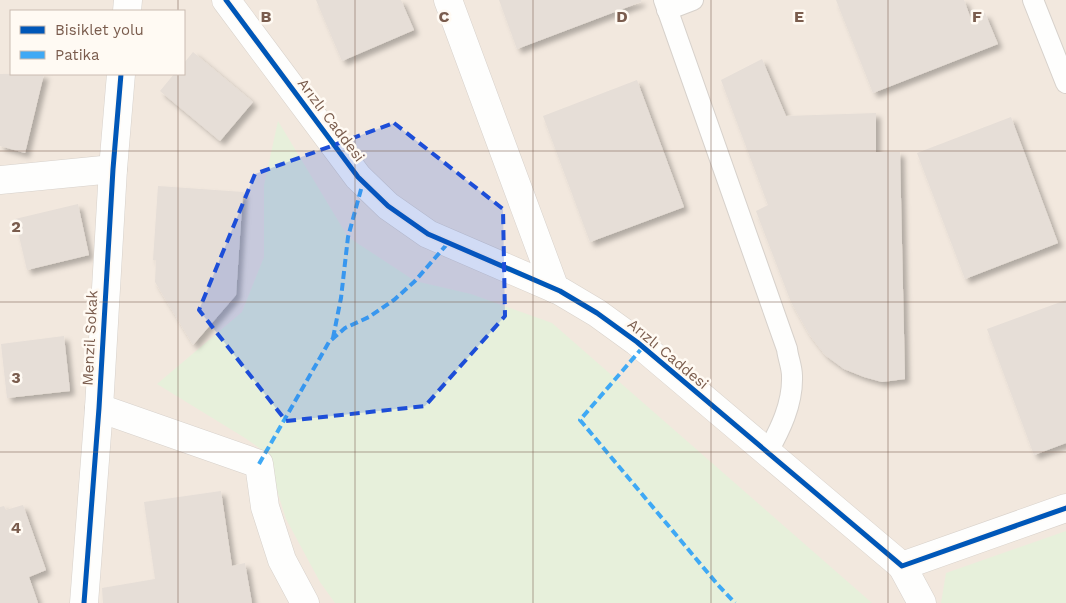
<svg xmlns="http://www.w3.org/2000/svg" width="1066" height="603" font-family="'Work Sans',sans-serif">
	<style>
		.residential { fill: #f2e8de; fill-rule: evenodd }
		.green { fill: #e7f0db }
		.building { fill: #e6ded7; filter: url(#shadow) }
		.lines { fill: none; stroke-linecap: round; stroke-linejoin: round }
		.lane-casing { stroke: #d7d1cb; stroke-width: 22 }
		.street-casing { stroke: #d7d1cb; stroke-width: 29 }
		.secondary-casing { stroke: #d9d2cb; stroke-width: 29 }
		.lane { stroke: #fefefd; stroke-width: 20 }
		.street { stroke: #fefefd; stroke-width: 28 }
		.secondary { stroke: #fefefd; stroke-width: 28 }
		.quiet { stroke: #3fa9f5; stroke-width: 4; stroke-dasharray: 8 4; stroke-linecap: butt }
		.cycleway-casing { stroke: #fffaf3; stroke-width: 8 }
		.cycleway { stroke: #0057b8; stroke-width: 5 }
		.marked { fill: #1d4ed8; fill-opacity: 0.2; stroke: #1d4ed8; stroke-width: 4; stroke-dasharray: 10 6; stroke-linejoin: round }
		.grid { fill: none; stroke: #7a5c4d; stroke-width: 1; stroke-opacity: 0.55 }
		.labels { text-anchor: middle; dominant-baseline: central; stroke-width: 5; stroke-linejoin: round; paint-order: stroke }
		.street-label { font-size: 15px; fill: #7a5c4d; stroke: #fffaf3 }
		.grid-label { font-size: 16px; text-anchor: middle; font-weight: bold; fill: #7a5c4d; stroke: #fffaf3; stroke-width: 5; stroke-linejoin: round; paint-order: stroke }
	</style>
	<defs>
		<filter id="shadow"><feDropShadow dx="4.5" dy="4.5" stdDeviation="2.5" flood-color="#0004"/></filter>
	</defs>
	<rect width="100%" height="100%" fill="#f9f5f0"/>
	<path class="residential" d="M 0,0 L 1066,0 L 1066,603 L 0,603 ZM 11,11 L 184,11 L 184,74 L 11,74 Z"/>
	<g class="green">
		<path d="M 278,121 L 348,237 L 415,281 L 471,294 L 552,323 L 872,603 L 335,603 L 320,582 L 286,519 L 265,452 L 245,438 L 157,384 L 242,312 L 264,257 L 264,185 Z"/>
		<path d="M 1066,531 L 1066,603 L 941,603 L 946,573 Z"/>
	</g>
	<g class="building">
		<path d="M 316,0 L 401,0 L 414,30 L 342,61 Z"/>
		<path d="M 499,0 L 641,0 L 641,2 L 517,49 Z"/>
		<path d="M 836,0 L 964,0 L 971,19 L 985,13 L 998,44 L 873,93 Z"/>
		<path d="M 193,52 L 253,102 L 220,141 L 160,91 L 174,74 L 184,74 L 184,63 Z"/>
		<path d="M 762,59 L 786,116 L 876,113 L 876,152 L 900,152 L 905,379 L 882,382 L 864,377 L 844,369 L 825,355 L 809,334 L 791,302 L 756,211 L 768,205 L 721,80 Z"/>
		<path d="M 0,74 L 44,74 L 25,153 L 0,146 Z"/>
		<path d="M 637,80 L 684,207 L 590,242 L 543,116 Z"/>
		<path d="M 1011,117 L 1058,243 L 965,279 L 917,153 Z"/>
		<path d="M 158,186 L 243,192 L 236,295 L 193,345 L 155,282 L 156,260 L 153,260 Z"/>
		<path d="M 78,204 L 89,255 L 27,270 L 15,219 Z"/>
		<path d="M 1066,300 L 1066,443 L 1034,455 L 987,329 Z"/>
		<path d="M 64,336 L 70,391 L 7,398 L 1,344 Z"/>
		<path d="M 221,491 L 232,566 L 245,563 L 252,603 L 103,603 L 102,588 L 155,579 L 144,502 Z"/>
		<path d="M 23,505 L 46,570 L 29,577 L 38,603 L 0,603 L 0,507 L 4,506 L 6,510 Z"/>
	</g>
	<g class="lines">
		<g class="lane-casing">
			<g id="lane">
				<path d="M 664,0 L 787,349 C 788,358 792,367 792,376 C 793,404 780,430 767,453"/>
				<path d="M 1033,0 L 1066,83"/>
				<path d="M 667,10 L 693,0"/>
			</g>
		</g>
		<g class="street-casing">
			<g id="street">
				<path d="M 448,0 L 555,289"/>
				<path d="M 127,11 L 128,0"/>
				<path d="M 0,180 L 113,169"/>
				<path d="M 99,408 L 259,464 L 265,507 L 282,560 L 305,603"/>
				<path d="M 902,566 L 922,603"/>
				<path d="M 84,603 L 99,408 L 113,169 L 121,74"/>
			</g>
		</g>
		<g class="secondary-casing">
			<path id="secondary" d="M 226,0 L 358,177 L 388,206 L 428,234 L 560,291 L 597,313 L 637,342 L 902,566 L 1066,508"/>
		</g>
		<use href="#lane" class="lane"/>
		<use href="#street" class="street"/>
		<use href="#secondary" class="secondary"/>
		<g class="quiet">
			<path d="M 333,338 L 341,298 L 348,237 L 363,182"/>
			<path d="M 643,347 L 580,420 L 718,585 L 735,603"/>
			<path d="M 259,464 L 329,342 L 345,328 L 369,317 L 394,300 L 415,281 L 448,243"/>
		</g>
		<g class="cycleway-casing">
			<g id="cycleway">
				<path d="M 226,0 L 358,177 L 388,206 L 428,234 L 560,291 L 597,313 L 637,342 L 902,566 L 1066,508"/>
				<path d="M 84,603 L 99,408 L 113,169 L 121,74"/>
			</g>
		</g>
		<use href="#cycleway" class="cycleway"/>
	</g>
	<path class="marked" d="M 394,123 L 503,209 L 505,316 L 425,406 L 286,421 L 199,310 L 255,174 Z"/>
	<path class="grid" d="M 178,0 L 178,11M 355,0 L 355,603M 533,0 L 533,603M 711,0 L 711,603M 888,0 L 888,603M 178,74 L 178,603M 0,151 L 1066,151M 0,302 L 1066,302M 0,452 L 1066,452"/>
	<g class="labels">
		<g class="street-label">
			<text transform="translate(331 120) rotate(53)">Arızlı Caddesi</text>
			<text transform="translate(90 338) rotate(-87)">Menzil Sokak</text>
			<text transform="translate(668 354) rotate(40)">Arızlı Caddesi</text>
		</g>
	</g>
	<g class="grid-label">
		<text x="266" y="22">B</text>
		<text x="444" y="22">C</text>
		<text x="622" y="22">D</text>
		<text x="799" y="22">E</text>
		<text x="977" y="22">F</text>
		<text x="16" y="232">2</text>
		<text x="16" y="383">3</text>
		<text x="16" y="533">4</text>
	</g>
	<rect x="10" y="10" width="175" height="65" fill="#fffaf3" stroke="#cabbb1"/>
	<rect x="20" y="26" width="25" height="8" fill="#0057b8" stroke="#cabbb1"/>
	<text x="55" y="35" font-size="15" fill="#7a5c4d">Bisiklet yolu</text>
	<rect x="20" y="51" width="25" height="8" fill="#3fa9f5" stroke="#cabbb1"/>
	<text x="55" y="60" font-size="15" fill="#7a5c4d">Patika</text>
</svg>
